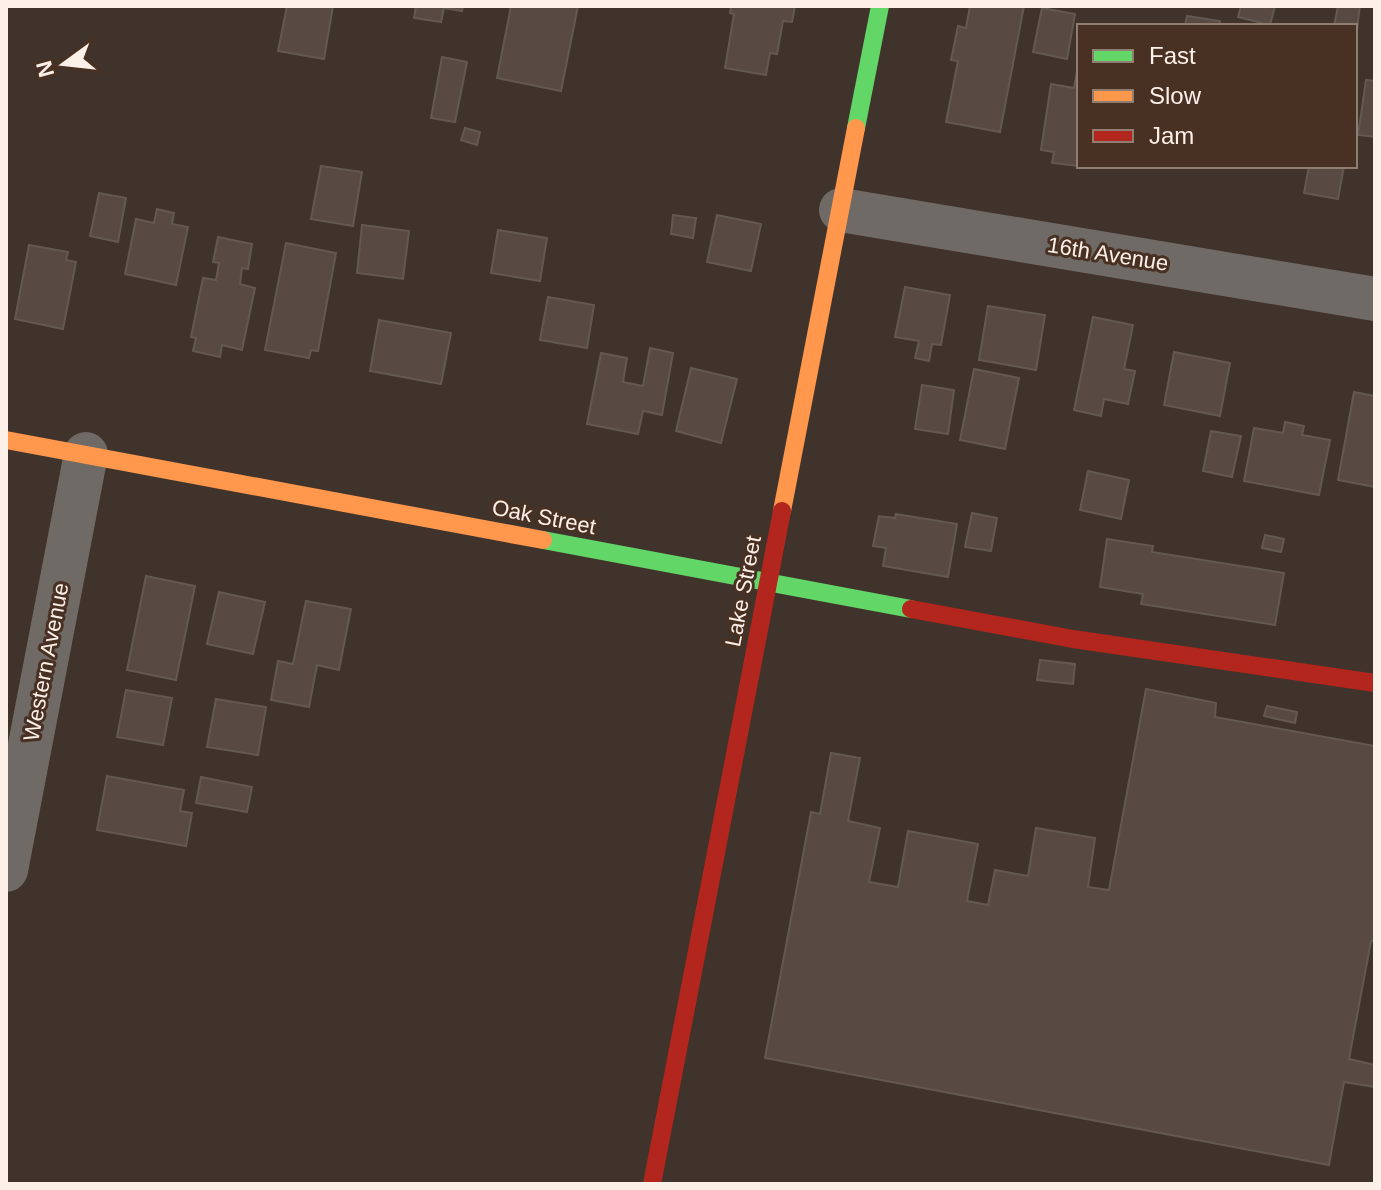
<svg xmlns="http://www.w3.org/2000/svg" width="1381" height="1190" font-family="Helvetica,sans-serif">
	<style>
		.building { fill: #584a42; stroke: #645952; stroke-width: 2 }
		.lines { fill: none; stroke-linecap: round; stroke-linejoin: round }
		.street { stroke: #706a66; stroke-width: 44 }
		.fast { stroke: #63d668; stroke-width: 18 }
		.slow { stroke: #ff974d; stroke-width: 18 }
		.jam { stroke: #b3261e; stroke-width: 18 }
		.labels { text-anchor: middle; dominant-baseline: central; stroke-width: 6; stroke-linejoin: round; paint-order: stroke }
		.street-label { font-size: 22px; fill: #fdf0e9; stroke: #483023 }
	</style>
	<rect width="100%" height="100%" fill="#40332b"/>
	<g class="building">
		<path d="M 287,6 L 333,6 L 324,59 L 278,51 Z"/>
		<path d="M 416,6 L 463,6 L 462,11 L 444,8 L 441,22 L 414,18 Z"/>
		<path d="M 511,6 L 578,6 L 561,91 L 497,78 Z"/>
		<path d="M 731,6 L 795,6 L 792,22 L 783,21 L 777,54 L 770,53 L 766,75 L 725,68 L 734,14 L 730,13 Z"/>
		<path d="M 970,6 L 1024,6 L 1000,132 L 946,122 L 958,61 L 951,60 L 958,26 L 966,28 Z"/>
		<path d="M 1241,6 L 1275,6 L 1270,25 L 1238,17 Z"/>
		<path d="M 1338,6 L 1360,6 L 1356,36 L 1355,26 L 1334,26 Z"/>
		<path d="M 1042,8 L 1075,14 L 1067,59 L 1033,52 Z"/>
		<path d="M 1187,16 L 1220,21 L 1219,26 L 1185,26 Z"/>
		<path d="M 442,57 L 467,62 L 455,122 L 431,118 Z"/>
		<path d="M 1078,66 L 1079,160 L 1078,166 L 1052,163 L 1054,152 L 1041,150 L 1051,84 L 1074,88 Z"/>
		<path d="M 1366,80 L 1375,81 L 1375,137 L 1358,135 Z"/>
		<path d="M 465,128 L 480,132 L 477,145 L 461,140 Z"/>
		<path d="M 321,166 L 362,172 L 353,226 L 311,219 Z"/>
		<path d="M 1309,166 L 1344,166 L 1338,199 L 1304,193 Z"/>
		<path d="M 99,193 L 126,198 L 118,242 L 90,236 Z"/>
		<path d="M 157,209 L 174,213 L 172,224 L 188,227 L 176,285 L 125,274 L 136,219 L 154,223 Z"/>
		<path d="M 673,215 L 696,218 L 693,238 L 671,234 Z"/>
		<path d="M 717,215 L 761,224 L 751,271 L 707,262 Z"/>
		<path d="M 362,225 L 409,231 L 403,279 L 357,273 Z"/>
		<path d="M 498,230 L 547,238 L 540,281 L 491,273 Z"/>
		<path d="M 218,237 L 252,244 L 248,269 L 242,268 L 240,284 L 255,288 L 242,350 L 222,345 L 220,357 L 193,351 L 196,338 L 191,337 L 203,278 L 216,280 L 219,263 L 213,262 Z"/>
		<path d="M 286,243 L 336,253 L 318,351 L 311,350 L 309,358 L 265,350 Z"/>
		<path d="M 29,245 L 68,252 L 66,260 L 76,262 L 63,329 L 15,319 Z"/>
		<path d="M 905,287 L 950,295 L 941,345 L 932,344 L 929,361 L 915,358 L 919,341 L 895,337 Z"/>
		<path d="M 548,297 L 594,305 L 587,348 L 540,340 Z"/>
		<path d="M 988,306 L 1045,315 L 1036,370 L 979,360 Z"/>
		<path d="M 1093,317 L 1133,325 L 1124,369 L 1135,371 L 1128,404 L 1104,399 L 1101,416 L 1074,410 Z"/>
		<path d="M 379,320 L 451,333 L 441,384 L 370,371 Z"/>
		<path d="M 650,348 L 673,353 L 662,415 L 643,411 L 638,434 L 587,424 L 601,353 L 627,358 L 623,382 L 643,386 Z"/>
		<path d="M 1174,352 L 1230,363 L 1220,416 L 1164,405 Z"/>
		<path d="M 691,368 L 737,379 L 721,443 L 676,431 Z"/>
		<path d="M 974,369 L 1019,378 L 1005,449 L 960,440 Z"/>
		<path d="M 922,385 L 954,390 L 948,434 L 915,429 Z"/>
		<path d="M 1354,392 L 1375,396 L 1375,487 L 1338,480 Z"/>
		<path d="M 1285,422 L 1304,426 L 1302,435 L 1330,440 L 1319,495 L 1244,481 L 1254,428 L 1283,433 Z"/>
		<path d="M 1211,431 L 1241,436 L 1232,477 L 1203,471 Z"/>
		<path d="M 1088,471 L 1129,480 L 1121,519 L 1080,510 Z"/>
		<path d="M 972,513 L 997,518 L 991,551 L 965,547 Z"/>
		<path d="M 896,514 L 957,524 L 948,577 L 883,566 L 886,548 L 873,546 L 879,516 L 895,518 Z"/>
		<path d="M 1265,535 L 1284,539 L 1281,552 L 1262,548 Z"/>
		<path d="M 1107,539 L 1153,546 L 1152,552 L 1284,573 L 1275,625 L 1141,604 L 1143,594 L 1100,587 Z"/>
		<path d="M 146,576 L 195,586 L 176,680 L 127,670 Z"/>
		<path d="M 219,592 L 265,602 L 253,654 L 207,644 Z"/>
		<path d="M 306,601 L 351,609 L 339,670 L 317,665 L 309,707 L 271,700 L 278,661 L 293,664 Z"/>
		<path d="M 1040,660 L 1075,664 L 1073,684 L 1037,680 Z"/>
		<path d="M 1146,689 L 1216,703 L 1215,717 L 1375,746 L 1375,941 L 1371,941 L 1349,1059 L 1375,1065 L 1375,1087 L 1344,1082 L 1329,1165 L 765,1058 L 811,812 L 820,814 L 831,753 L 860,758 L 848,821 L 880,828 L 869,882 L 898,887 L 908,831 L 978,844 L 967,901 L 988,905 L 995,870 L 1028,876 L 1036,828 L 1095,838 L 1088,887 L 1109,890 Z"/>
		<path d="M 126,690 L 172,698 L 163,745 L 117,737 Z"/>
		<path d="M 216,699 L 266,707 L 258,755 L 207,747 Z"/>
		<path d="M 1267,706 L 1297,712 L 1295,723 L 1264,716 Z"/>
		<path d="M 107,776 L 184,790 L 180,811 L 192,813 L 186,846 L 97,830 Z"/>
		<path d="M 201,777 L 252,787 L 247,812 L 196,803 Z"/>
	</g>
	<g class="lines">
		<g class="street">
			<path d="M 841,210 L 1375,299"/>
			<path d="M 6,870 L 86,454"/>
		</g>
		<g class="fast">
			<path d="M 856,128 L 880,6"/>
			<path d="M 543,540 L 911,609"/>
		</g>
		<g class="slow">
			<path d="M 6,440 L 543,540"/>
			<path d="M 782,511 L 856,128"/>
		</g>
		<g class="jam">
			<path d="M 911,609 L 1073,639 L 1375,683"/>
			<path d="M 652,1184 L 782,511"/>
		</g>
	</g>
	<g class="labels">
		<g class="street-label">
			<text transform="translate(1108 254) rotate(9)">16th Avenue</text>
			<text transform="translate(544 517) rotate(11)">Oak Street</text>
			<text transform="translate(743 591) rotate(-79)">Lake Street</text>
			<text transform="translate(46 662) rotate(-79)">Western Avenue</text>
		</g>
	</g>
	<rect width="1381" height="1190" fill="none" stroke="#fdf0e9" stroke-width="16"/>
	<rect x="1077" y="24" width="280" height="144" fill="#483023" stroke="#907d72" stroke-width="2"/>
	<rect x="1093" y="50" width="40" height="12" fill="#63d668" stroke="#907d72" stroke-width="2"/>
	<text x="1149" y="64" font-size="24" fill="#fdf0e9">Fast</text>
	<rect x="1093" y="90" width="40" height="12" fill="#ff974d" stroke="#907d72" stroke-width="2"/>
	<text x="1149" y="104" font-size="24" fill="#fdf0e9">Slow</text>
	<rect x="1093" y="130" width="40" height="12" fill="#b3261e" stroke="#907d72" stroke-width="2"/>
	<text x="1149" y="144" font-size="24" fill="#fdf0e9">Jam</text>
	<g transform="translate(64 64) rotate(255)" stroke="#483023" stroke-width="6" paint-order="stroke">
	<path d="M0-6L14 30L0 20L-14 30Z" fill="#fdf0e9"/>
	<text y="-12" font-size="22" font-weight="bold" text-anchor="middle" fill="#fdf0e9">N</text>
	</g>
</svg>
